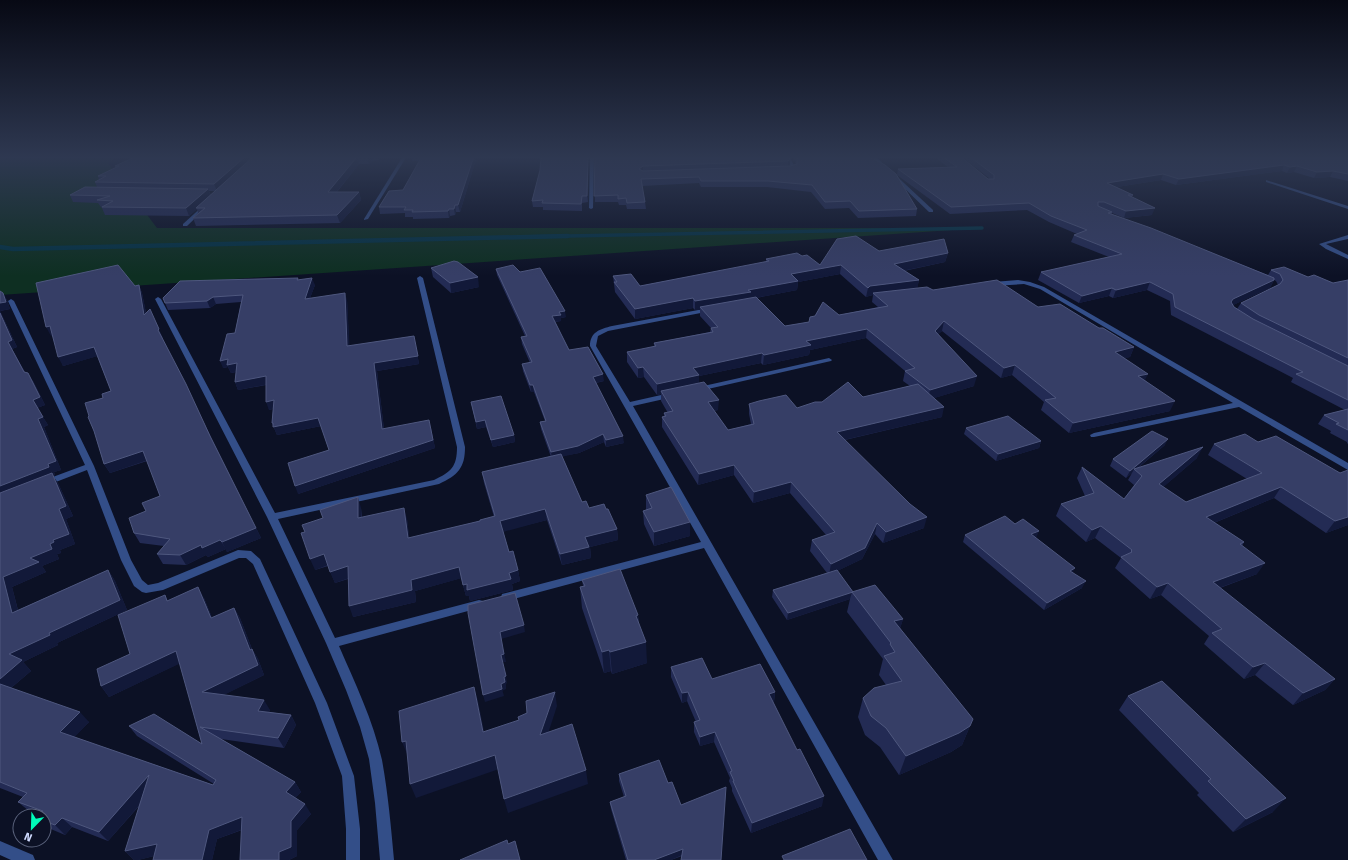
<svg xmlns="http://www.w3.org/2000/svg" width="1348" height="860" font-family="'Fira Sans',sans-serif">
	<style>
		.green { fill: #0e2f22 }
		.lines { fill: none; stroke-linecap: round; stroke-linejoin: round }
		.stream-far1 { stroke: #053345; stroke-width: 3.5 }
		.stream { stroke: #053345; stroke-width: 4.5 }
		.minor { fill: #334e88; fill-rule: evenodd }
		.wall { fill: #232b54; fill-rule: evenodd }
		.shaded-wall { fill: #121939 }
		.building { fill: #363e66; stroke: #4e577e }
	</style>
	<rect width="100%" height="100%" fill="#0c1125"/>
	<path class="green" d="M 0,156 L 117,156 L 108,163 L 157,228 L 982,228 L 0,295 Z"/>
	<g class="lines">
		<path class="stream-far1" d="M 515,237 L 982,228"/>
		<path class="stream" d="M 0,247 L 13,249 L 568,236"/>
		<g class="minor">
			<path d="M 403,156 L 407,156 L 368,219 L 364,220 L 364,219 Z"/>
			<path d="M 590,156 L 594,156 L 593,208 L 591,209 L 589,208 Z"/>
			<path d="M 785,156 L 789,156 L 795,167 L 794,170 L 787,171 L 785,170 L 791,167 Z"/>
			<path d="M 871,156 L 875,156 L 933,210 L 933,212 L 929,212 Z"/>
			<path d="M 1266,180 L 1348,206 L 1348,209 L 1266,182 Z"/>
			<path d="M 205,204 L 209,205 L 187,226 L 183,226 L 183,224 Z"/>
			<path d="M 1348,235 L 1348,239 L 1326,244 L 1348,255 L 1348,259 L 1326,249 L 1319,244 Z"/>
			<path d="M 420,276 L 423,278 L 465,447 C 465,468 458,475 439,484 L 278,519 L 335,638 L 479,600 L 483,601 L 484,604 L 483,607 L 479,608 L 339,646 C 355,683 373,720 382,760 C 388,793 391,827 394,860 L 380,860 L 375,803 L 369,759 L 360,727 L 346,690 L 326,643 L 267,517 L 155,299 L 158,297 L 161,299 L 275,513 L 434,480 C 451,472 457,467 457,447 L 417,278 Z"/>
			<path d="M 1018,280 L 1030,282 L 1044,287 L 1348,463 L 1348,470 L 1239,407 L 1094,437 L 1091,437 L 1090,435 L 1094,433 L 1233,403 L 1040,289 L 1024,284 L 993,286 L 990,284 L 993,282 Z"/>
			<path d="M 11,299 L 14,301 L 94,466 L 131,560 L 142,580 L 148,585 L 158,583 L 238,550 L 251,551 L 260,559 L 327,703 L 354,776 L 360,829 L 360,860 L 346,860 L 346,829 L 342,776 L 315,703 L 253,564 L 246,558 L 239,558 L 163,590 L 146,593 L 142,592 L 134,586 L 121,560 L 87,470 L 48,485 L 45,486 L 41,483 L 42,481 L 85,465 L 8,301 Z"/>
			<path d="M 709,308 L 712,310 L 711,311 L 608,331 L 598,336 L 596,346 L 630,402 L 670,393 L 674,395 L 673,397 L 633,406 L 893,860 L 878,860 L 704,548 L 506,601 L 502,600 L 501,597 L 502,594 L 506,593 L 701,542 L 590,346 C 590,332 600,329 612,326 Z"/>
			<path d="M 829,358 L 832,360 L 831,361 L 699,391 L 695,389 L 699,387 Z"/>
			<path d="M 0,841 L 33,855 L 35,860 L 11,860 L 0,855 Z"/>
		</g>
	</g>
	<g class="wall">
		<path d="M 137,156 L 381,156 L 378,160 L 372,161 L 369,164 L 359,164 L 337,192 L 359,192 L 361,200 L 340,223 L 196,226 L 193,218 L 198,213 L 197,209 L 189,216 L 105,215 L 102,208 L 101,207 L 98,203 L 73,202 L 70,195 L 97,187 L 95,182 L 99,180 L 98,176 L 116,168 L 115,166 ZM 209,191 L 215,191 L 211,195 Z"/>
		<path d="M 411,156 L 477,156 L 460,212 L 456,212 L 455,215 L 450,216 L 449,218 L 413,219 L 413,217 L 405,217 L 405,213 L 380,214 L 379,207 L 403,190 L 419,161 L 412,161 Z"/>
		<path d="M 541,156 L 590,156 L 588,156 L 588,202 L 582,203 L 582,211 L 543,210 L 543,207 L 533,207 L 532,201 L 540,170 Z"/>
		<path d="M 595,156 L 790,159 L 790,165 L 789,166 L 796,164 L 791,156 L 868,156 L 917,209 L 916,216 L 858,218 L 849,208 L 825,209 L 811,192 L 767,187 L 701,187 L 699,183 L 642,186 L 645,202 L 646,209 L 627,209 L 626,205 L 619,205 L 618,202 L 595,202 Z"/>
		<path d="M 933,156 L 960,156 L 988,179 L 990,179 L 961,156 L 1348,156 L 1348,181 L 1330,177 L 1314,178 L 1294,172 L 1287,173 L 1282,171 L 1176,185 L 1161,180 L 1117,187 L 1133,195 L 1132,197 L 1152,215 L 1124,218 L 1112,213 L 1112,214 L 1268,275 L 1271,270 L 1308,277 L 1333,283 L 1348,280 L 1348,444 L 1347,443 L 1347,442 L 1330,433 L 1331,431 L 1318,424 L 1324,415 L 1345,410 L 1291,382 L 1293,378 L 1171,315 L 1170,301 L 1147,290 L 1113,298 L 1109,296 L 1079,303 L 1038,280 L 1041,272 L 1109,257 L 1071,242 L 1074,235 L 1077,234 L 1049,222 L 1027,210 L 950,214 L 897,175 L 898,169 L 948,167 ZM 1274,280 L 1276,281 L 1278,285 L 1241,303 L 1237,309 L 1234,307 L 1233,305 L 1270,288 Z"/>
		<path d="M 879,251 L 948,253 L 945,262 L 904,271 L 919,280 L 917,288 L 1038,307 L 1099,328 L 1134,347 L 1130,357 L 1124,358 L 1145,380 L 1170,411 L 1069,433 L 1041,410 L 1044,402 L 1012,375 L 1001,378 L 942,331 L 938,334 L 974,386 L 934,398 L 942,417 L 845,440 L 924,528 L 883,543 L 875,534 L 862,559 L 837,571 L 853,592 L 903,619 L 900,628 L 970,726 L 962,745 L 951,752 L 899,775 L 880,747 L 865,735 L 858,717 L 863,698 L 886,685 L 879,675 L 883,659 L 847,612 L 850,599 L 787,620 L 772,597 L 773,590 L 827,573 L 810,551 L 812,540 L 826,535 L 790,493 L 753,503 L 734,475 L 698,485 L 662,427 L 662,417 L 664,416 L 664,413 L 668,413 L 661,401 L 661,394 L 657,395 L 644,377 L 638,378 L 627,362 L 627,352 L 654,347 L 654,343 L 710,332 L 711,328 L 700,316 L 700,310 L 695,310 L 693,308 L 635,319 L 615,292 L 613,276 L 640,286 L 766,262 L 766,259 L 802,256 L 820,265 ZM 840,274 L 866,297 L 869,296 L 873,295 L 872,302 L 878,307 L 839,315 L 809,322 L 785,326 L 756,298 L 797,290 L 798,282 ZM 866,338 L 905,371 L 903,381 L 910,386 L 863,397 L 822,402 L 797,408 L 749,404 L 749,414 L 751,424 L 728,430 L 714,411 L 718,410 L 699,383 L 699,376 L 761,363 L 763,365 L 809,355 L 810,350 Z"/>
		<path d="M 431,268 L 479,287 L 451,293 L 433,277 Z"/>
		<path d="M 496,269 L 520,272 L 566,317 L 561,318 L 561,321 L 555,322 L 569,350 L 604,381 L 596,383 L 624,443 L 606,447 L 604,442 L 579,453 L 562,456 L 582,502 L 589,508 L 606,509 L 617,529 L 618,540 L 590,547 L 591,558 L 562,565 L 547,520 L 503,531 L 509,552 L 518,570 L 520,581 L 512,584 L 513,590 L 470,601 L 469,596 L 466,596 L 461,578 L 415,591 L 416,602 L 353,617 L 348,579 L 335,583 L 328,566 L 315,570 L 361,508 L 362,517 L 407,519 L 409,538 L 480,521 L 494,517 L 484,483 L 482,472 L 551,457 L 541,429 L 540,422 L 545,421 L 534,392 L 531,392 L 523,371 L 522,364 L 530,363 L 522,344 L 521,337 L 525,336 L 497,275 Z"/>
		<path d="M 298,278 L 298,280 L 315,285 L 310,298 L 347,300 L 349,346 L 414,336 L 419,364 L 377,371 L 384,429 L 431,428 L 435,448 L 298,494 L 329,450 L 321,426 L 277,435 L 272,423 L 273,409 L 269,410 L 266,385 L 238,390 L 235,382 L 236,372 L 231,373 L 228,367 L 223,368 L 235,333 L 241,302 L 216,304 L 210,308 L 168,310 L 163,298 Z"/>
		<path d="M 139,285 L 142,293 L 146,313 L 163,338 L 162,338 L 261,538 L 227,552 L 226,549 L 208,557 L 206,555 L 186,565 L 163,564 L 157,554 L 164,546 L 140,543 L 134,533 L 146,511 L 160,496 L 147,461 L 110,473 L 104,464 L 94,431 L 89,416 L 103,398 L 111,391 L 97,356 L 63,366 L 52,335 L 51,336 L 135,286 Z"/>
		<path d="M 0,291 L 7,300 L 10,309 L 0,311 L 17,347 L 12,349 L 25,372 L 33,381 L 45,405 L 37,408 L 48,425 L 44,427 L 61,470 L 54,472 L 55,475 L 53,476 L 58,483 L 73,516 L 66,519 L 75,544 L 60,550 L 61,553 L 57,554 L 59,559 L 42,566 L 46,572 L 12,587 L 18,610 L 108,570 L 115,581 L 127,610 L 57,643 L 58,645 L 23,662 L 31,671 L 11,688 L 89,722 L 74,737 L 213,785 L 214,784 L 137,736 L 129,726 L 202,744 L 180,663 L 109,697 L 101,686 L 130,654 L 165,595 L 168,601 L 204,598 L 212,618 L 234,608 L 240,618 L 252,649 L 258,659 L 264,675 L 223,695 L 270,710 L 269,712 L 291,715 L 296,725 L 284,748 L 221,739 L 295,782 L 301,792 L 295,798 L 311,814 L 297,830 L 297,856 L 289,860 L 240,860 L 242,830 L 217,839 L 212,860 L 153,860 L 154,856 L 138,860 L 134,860 L 125,851 L 140,805 L 108,841 L 72,827 L 65,835 L 46,827 L 44,825 L 44,816 L 38,815 L 29,811 L 18,802 L 23,797 L 0,788 Z"/>
		<path d="M 471,402 L 514,435 L 515,442 L 493,447 L 486,427 L 477,429 Z"/>
		<path d="M 966,428 L 1041,441 L 1039,448 L 996,461 L 964,434 Z"/>
		<path d="M 1214,444 L 1348,525 L 1326,533 L 1274,498 L 1214,523 L 1244,542 L 1242,546 L 1257,574 L 1220,588 L 1335,679 L 1325,690 L 1293,705 L 1255,675 L 1244,679 L 1204,644 L 1209,636 L 1161,595 L 1150,599 L 1115,568 L 1121,558 L 1095,538 L 1086,542 L 1056,516 L 1061,504 L 1085,496 L 1077,478 L 1082,467 L 1124,499 L 1134,485 L 1128,480 L 1132,473 L 1126,478 L 1110,466 L 1113,459 L 1165,445 L 1138,468 L 1197,458 L 1163,487 L 1186,502 L 1247,479 L 1208,455 Z"/>
		<path d="M 646,495 L 690,536 L 654,546 L 644,524 L 643,511 L 646,510 Z"/>
		<path d="M 1015,524 L 1036,538 L 1073,572 L 1082,588 L 1044,610 L 963,542 L 965,535 Z"/>
		<path d="M 582,580 L 638,615 L 639,623 L 647,663 L 612,674 L 611,671 L 604,673 L 582,608 L 580,587 L 583,586 Z"/>
		<path d="M 671,667 L 712,679 L 775,692 L 774,702 L 773,702 L 822,806 L 751,833 L 732,791 L 732,788 L 729,781 L 730,778 L 714,742 L 700,746 L 694,732 L 694,722 L 696,722 L 687,701 L 682,703 L 671,677 Z"/>
		<path d="M 1128,696 L 1273,812 L 1233,832 L 1197,795 L 1199,793 L 1119,710 Z"/>
		<path d="M 619,774 L 668,783 L 681,805 L 682,856 L 671,860 L 626,860 L 611,809 L 610,802 L 624,797 L 619,781 Z"/>
	</g>
	<g class="shaded-wall">
		<path d="M 246,156 L 256,156 L 217,191 L 214,184 Z"/>
		<path d="M 368,156 L 371,156 L 372,161 L 369,164 L 367,157 Z"/>
		<path d="M 376,156 L 381,156 L 378,160 Z"/>
		<path d="M 474,156 L 477,156 L 460,212 L 458,205 Z"/>
		<path d="M 588,156 L 590,156 L 588,156 L 588,202 L 587,196 Z"/>
		<path d="M 357,157 L 359,164 L 330,200 L 328,192 Z"/>
		<path d="M 790,159 L 790,165 L 788,168 L 788,161 Z"/>
		<path d="M 1284,165 L 1282,171 L 1176,185 L 1179,179 Z"/>
		<path d="M 643,166 L 643,172 L 639,169 Z"/>
		<path d="M 1297,166 L 1294,172 L 1287,173 L 1290,167 Z"/>
		<path d="M 1333,171 L 1330,177 L 1314,178 L 1317,172 Z"/>
		<path d="M 1163,174 L 1161,180 L 1105,189 L 1107,183 Z"/>
		<path d="M 208,189 L 211,196 L 196,208 L 197,209 L 189,216 L 186,208 Z"/>
		<path d="M 359,192 L 361,200 L 340,223 L 337,215 Z"/>
		<path d="M 455,205 L 456,212 L 455,215 L 454,209 Z"/>
		<path d="M 1155,208 L 1152,215 L 1124,218 L 1126,211 Z"/>
		<path d="M 449,209 L 450,216 L 449,218 L 448,211 Z"/>
		<path d="M 948,253 L 945,262 L 892,273 L 894,264 Z"/>
		<path d="M 841,265 L 840,274 L 798,282 L 797,290 L 750,299 L 700,307 L 700,310 L 695,310 L 695,301 L 748,290 L 791,274 Z"/>
		<path d="M 478,277 L 479,287 L 451,293 L 450,283 Z"/>
		<path d="M 312,278 L 315,285 L 307,306 L 305,299 Z"/>
		<path d="M 919,280 L 917,290 L 873,293 L 873,295 L 869,296 L 866,297 L 868,288 L 870,286 Z"/>
		<path d="M 1274,280 L 1270,288 L 1229,307 L 1233,299 Z"/>
		<path d="M 1150,282 L 1147,290 L 1113,298 L 1116,290 Z"/>
		<path d="M 139,285 L 142,293 L 148,323 L 144,315 Z"/>
		<path d="M 1112,288 L 1109,296 L 1079,303 L 1082,296 Z"/>
		<path d="M 3,293 L 7,300 L 10,309 L 0,311 L 17,347 L 12,349 L 29,379 L 8,342 L 0,313 L 0,303 Z"/>
		<path d="M 345,293 L 347,300 L 350,353 L 347,346 Z"/>
		<path d="M 213,297 L 216,304 L 210,308 L 207,301 Z"/>
		<path d="M 693,298 L 693,308 L 635,319 L 635,309 Z"/>
		<path d="M 565,311 L 566,317 L 561,318 L 561,321 L 553,322 L 552,316 L 559,312 Z"/>
		<path d="M 944,321 L 942,331 L 933,340 L 935,331 Z"/>
		<path d="M 50,326 L 55,335 L 51,336 L 46,327 Z"/>
		<path d="M 159,329 L 163,338 L 162,338 L 158,330 Z"/>
		<path d="M 867,329 L 866,338 L 810,350 L 809,355 L 763,365 L 764,355 L 806,341 Z"/>
		<path d="M 414,336 L 419,364 L 377,371 L 385,438 L 382,429 L 374,363 Z"/>
		<path d="M 94,347 L 98,356 L 63,366 L 58,357 Z"/>
		<path d="M 1134,347 L 1130,357 L 1111,362 L 1115,352 Z"/>
		<path d="M 762,353 L 761,363 L 699,376 L 699,385 L 661,391 L 661,394 L 657,395 L 657,384 L 693,368 Z"/>
		<path d="M 228,359 L 237,363 L 241,371 L 231,373 L 228,367 L 223,368 L 220,361 Z"/>
		<path d="M 1015,365 L 1012,375 L 1001,378 L 1004,368 Z"/>
		<path d="M 643,367 L 644,377 L 638,378 L 638,368 Z"/>
		<path d="M 28,373 L 33,381 L 45,405 L 37,408 L 33,400 Z"/>
		<path d="M 603,374 L 604,381 L 594,383 L 593,377 Z"/>
		<path d="M 1148,374 L 1143,384 L 1138,376 Z"/>
		<path d="M 266,376 L 269,384 L 238,390 L 235,382 Z"/>
		<path d="M 977,376 L 974,386 L 928,400 L 930,390 Z"/>
		<path d="M 530,385 L 533,385 L 534,392 L 531,392 Z"/>
		<path d="M 274,400 L 277,408 L 269,410 L 266,402 Z"/>
		<path d="M 719,400 L 718,410 L 708,412 L 708,402 Z"/>
		<path d="M 1175,401 L 1170,411 L 1069,433 L 1073,423 Z"/>
		<path d="M 944,407 L 942,417 L 835,442 L 837,432 Z"/>
		<path d="M 43,417 L 48,425 L 44,427 L 61,470 L 54,472 L 55,475 L 53,476 L 58,483 L 73,516 L 66,519 L 75,544 L 60,550 L 61,553 L 57,554 L 59,559 L 42,566 L 46,572 L 12,587 L 21,623 L 12,613 L 3,577 L 30,558 L 0,497 L 0,486 L 48,464 L 38,419 Z"/>
		<path d="M 318,418 L 321,426 L 277,435 L 272,423 Z"/>
		<path d="M 429,420 L 435,448 L 298,494 L 295,486 Z"/>
		<path d="M 485,420 L 486,427 L 477,429 L 476,422 Z"/>
		<path d="M 603,434 L 604,442 L 579,453 L 552,459 L 551,452 Z"/>
		<path d="M 514,435 L 515,442 L 493,447 L 491,440 Z"/>
		<path d="M 623,436 L 624,443 L 606,447 L 606,440 Z"/>
		<path d="M 1168,439 L 1165,445 L 1135,470 L 1134,469 L 1132,473 L 1126,478 L 1130,471 Z"/>
		<path d="M 1041,441 L 1039,448 L 996,461 L 998,454 Z"/>
		<path d="M 1203,447 L 1197,458 L 1153,496 L 1159,484 Z"/>
		<path d="M 143,451 L 148,460 L 110,473 L 104,464 Z"/>
		<path d="M 734,465 L 734,475 L 698,485 L 699,474 Z"/>
		<path d="M 791,482 L 790,493 L 753,503 L 754,492 Z"/>
		<path d="M 1281,487 L 1274,498 L 1199,529 L 1206,517 Z"/>
		<path d="M 358,497 L 361,508 L 362,529 L 358,518 Z"/>
		<path d="M 404,508 L 407,519 L 411,549 L 408,538 Z"/>
		<path d="M 545,509 L 547,520 L 503,532 L 500,521 Z"/>
		<path d="M 927,517 L 924,528 L 883,543 L 886,532 Z"/>
		<path d="M 1348,517 L 1348,525 L 1326,533 L 1335,521 Z"/>
		<path d="M 690,522 L 690,536 L 654,546 L 654,532 Z"/>
		<path d="M 877,523 L 875,534 L 862,559 L 829,575 L 831,564 Z"/>
		<path d="M 1101,526 L 1095,538 L 1086,542 L 1092,530 Z"/>
		<path d="M 256,528 L 261,538 L 227,552 L 222,542 Z"/>
		<path d="M 617,529 L 618,540 L 590,547 L 591,558 L 562,565 L 560,554 L 585,537 Z"/>
		<path d="M 1039,531 L 1036,538 L 1031,534 Z"/>
		<path d="M 220,540 L 226,549 L 208,557 L 206,555 L 186,565 L 180,555 L 201,545 Z"/>
		<path d="M 324,554 L 328,565 L 315,570 L 310,559 Z"/>
		<path d="M 1265,563 L 1257,574 L 1205,593 L 1213,582 Z"/>
		<path d="M 348,566 L 352,577 L 335,583 L 330,572 Z"/>
		<path d="M 459,567 L 462,578 L 415,591 L 416,602 L 353,617 L 349,606 L 411,580 Z"/>
		<path d="M 1075,568 L 1071,575 L 1070,571 Z"/>
		<path d="M 108,570 L 115,581 L 127,610 L 57,643 L 58,645 L 23,662 L 31,671 L 6,692 L 0,686 L 0,679 L 9,654 L 49,633 Z"/>
		<path d="M 518,570 L 520,581 L 512,584 L 513,590 L 470,601 L 469,596 L 466,596 L 463,585 Z"/>
		<path d="M 1086,581 L 1082,588 L 1044,610 L 1047,603 Z"/>
		<path d="M 1168,583 L 1161,595 L 1150,599 L 1157,587 Z"/>
		<path d="M 198,587 L 204,598 L 217,629 L 211,618 Z"/>
		<path d="M 852,592 L 850,599 L 787,620 L 788,613 Z"/>
		<path d="M 234,608 L 240,618 L 256,660 L 250,650 Z"/>
		<path d="M 638,615 L 639,636 L 636,616 Z"/>
		<path d="M 903,619 L 897,638 L 894,621 Z"/>
		<path d="M 524,625 L 525,632 L 501,639 L 506,662 L 502,662 L 501,655 L 500,632 Z"/>
		<path d="M 646,642 L 647,663 L 612,674 L 610,652 Z"/>
		<path d="M 252,649 L 258,659 L 264,675 L 208,703 L 202,692 Z"/>
		<path d="M 609,650 L 611,671 L 604,673 L 602,652 Z"/>
		<path d="M 176,651 L 183,662 L 109,697 L 101,686 Z"/>
		<path d="M 1265,663 L 1255,675 L 1244,679 L 1253,667 Z"/>
		<path d="M 506,676 L 507,683 L 506,684 L 506,689 L 502,691 L 501,684 L 504,677 Z"/>
		<path d="M 1335,679 L 1325,690 L 1293,705 L 1303,693 Z"/>
		<path d="M 474,687 L 478,701 L 487,746 L 483,732 Z"/>
		<path d="M 502,689 L 504,696 L 485,702 L 483,695 Z"/>
		<path d="M 555,692 L 557,706 L 543,749 L 540,735 Z"/>
		<path d="M 688,692 L 687,701 L 682,703 L 682,693 Z"/>
		<path d="M 775,692 L 774,702 L 767,704 L 769,694 Z"/>
		<path d="M 264,700 L 270,710 L 264,721 L 258,711 Z"/>
		<path d="M 80,712 L 89,722 L 69,743 L 60,732 Z"/>
		<path d="M 291,715 L 296,725 L 284,748 L 278,738 Z"/>
		<path d="M 970,726 L 962,745 L 951,752 L 899,775 L 906,756 Z"/>
		<path d="M 715,732 L 714,742 L 700,746 L 700,737 Z"/>
		<path d="M 406,741 L 408,756 L 402,742 Z"/>
		<path d="M 495,755 L 499,769 L 416,798 L 410,784 Z"/>
		<path d="M 586,770 L 588,784 L 508,813 L 504,799 Z"/>
		<path d="M 149,775 L 157,785 L 108,841 L 99,832 Z"/>
		<path d="M 295,782 L 301,792 L 292,802 L 286,792 Z"/>
		<path d="M 824,796 L 822,806 L 751,833 L 752,823 Z"/>
		<path d="M 1286,798 L 1273,812 L 1233,832 L 1246,819 Z"/>
		<path d="M 305,804 L 311,814 L 297,830 L 297,856 L 289,860 L 279,860 L 279,852 L 291,821 Z"/>
		<path d="M 242,817 L 249,827 L 217,839 L 212,860 L 202,860 L 209,830 Z"/>
		<path d="M 62,818 L 72,827 L 65,835 L 55,825 Z"/>
		<path d="M 157,844 L 166,853 L 138,860 L 134,860 L 125,851 Z"/>
		<path d="M 683,849 L 682,855 L 671,860 L 654,860 Z"/>
	</g>
	<g class="building">
		<path d="M 137,156 L 246,156 L 214,184 L 95,182 L 106,176 L 98,176 L 119,166 L 115,166 Z"/>
		<path d="M 254,156 L 368,156 L 367,157 L 357,157 L 328,192 L 359,192 L 337,215 L 193,218 L 205,208 L 196,208 Z"/>
		<path d="M 422,156 L 474,156 L 458,205 L 455,205 L 454,209 L 449,209 L 448,211 L 412,212 L 413,210 L 404,210 L 406,207 L 379,207 L 389,191 L 403,190 Z"/>
		<path d="M 541,156 L 588,156 L 587,196 L 582,196 L 581,204 L 542,203 L 543,200 L 532,201 L 540,170 Z"/>
		<path d="M 595,156 L 788,156 L 790,159 L 788,161 L 643,166 L 639,169 L 643,171 L 790,166 L 797,164 L 797,158 L 795,156 L 868,156 L 885,165 L 896,174 L 917,209 L 859,211 L 850,201 L 825,202 L 812,185 L 768,181 L 701,181 L 699,177 L 641,179 L 645,202 L 627,203 L 626,198 L 618,199 L 618,195 L 594,196 Z"/>
		<path d="M 942,156 L 960,156 L 988,179 L 994,179 L 994,175 L 969,156 L 1348,156 L 1348,174 L 1333,171 L 1317,172 L 1297,166 L 1290,167 L 1284,165 L 1179,179 L 1163,174 L 1107,183 L 1133,195 L 1128,195 L 1155,208 L 1126,211 L 1104,202 L 1098,202 L 1098,206 L 1112,212 L 1108,213 L 1151,228 L 1274,278 L 1274,280 L 1233,299 L 1231,302 L 1234,307 L 1253,319 L 1348,366 L 1348,400 L 1296,374 L 1303,372 L 1175,307 L 1173,294 L 1150,282 L 1116,290 L 1112,288 L 1082,296 L 1041,272 L 1122,254 L 1074,235 L 1087,230 L 1051,216 L 1029,203 L 951,207 L 898,169 L 957,167 Z"/>
		<path d="M 85,187 L 208,189 L 186,208 L 102,207 L 113,201 L 97,200 L 110,196 L 70,195 Z"/>
		<path d="M 856,236 L 879,251 L 944,239 L 948,253 L 894,264 L 919,280 L 870,286 L 868,288 L 841,265 L 791,274 L 798,281 L 748,290 L 751,292 L 695,301 L 693,298 L 635,309 L 614,282 L 617,282 L 613,276 L 631,274 L 640,286 L 769,261 L 766,259 L 797,253 L 802,256 L 807,255 L 820,265 L 837,239 Z"/>
		<path d="M 454,261 L 458,262 L 478,277 L 450,283 L 431,268 Z"/>
		<path d="M 118,265 L 135,286 L 139,285 L 144,315 L 150,309 L 159,329 L 158,330 L 186,384 L 210,436 L 256,528 L 222,542 L 220,540 L 202,548 L 201,545 L 180,555 L 157,554 L 170,539 L 134,533 L 129,518 L 146,511 L 142,503 L 160,496 L 143,451 L 104,464 L 94,431 L 88,417 L 89,416 L 85,403 L 103,398 L 102,394 L 111,391 L 94,347 L 58,357 L 50,326 L 46,327 L 36,283 Z"/>
		<path d="M 513,265 L 520,272 L 540,268 L 565,311 L 559,312 L 561,315 L 552,316 L 569,350 L 588,347 L 603,374 L 593,377 L 623,436 L 606,440 L 603,434 L 578,446 L 551,452 L 540,422 L 546,421 L 533,385 L 530,385 L 522,364 L 532,362 L 521,337 L 527,336 L 496,269 Z"/>
		<path d="M 1284,267 L 1308,277 L 1314,275 L 1333,283 L 1348,280 L 1348,358 L 1259,315 L 1241,303 L 1280,284 L 1283,280 L 1280,274 L 1271,270 Z"/>
		<path d="M 298,278 L 297,280 L 312,278 L 305,299 L 345,293 L 347,346 L 414,336 L 418,356 L 374,363 L 382,429 L 429,420 L 433,440 L 295,486 L 288,463 L 329,450 L 318,418 L 273,427 L 273,423 L 272,423 L 274,400 L 266,402 L 266,376 L 235,382 L 237,363 L 227,365 L 228,359 L 220,361 L 227,334 L 235,333 L 243,295 L 213,297 L 207,301 L 165,303 L 163,298 L 180,281 Z"/>
		<path d="M 997,280 L 1038,307 L 1060,304 L 1099,328 L 1103,328 L 1134,347 L 1115,352 L 1148,374 L 1138,376 L 1175,401 L 1073,423 L 1045,400 L 1056,398 L 1015,365 L 1004,368 L 944,321 L 935,331 L 977,376 L 930,390 L 905,371 L 915,368 L 867,329 L 806,341 L 811,345 L 764,355 L 762,353 L 693,368 L 699,375 L 657,384 L 643,367 L 638,368 L 627,352 L 656,346 L 654,343 L 713,332 L 711,328 L 718,327 L 700,307 L 756,297 L 785,326 L 809,322 L 810,317 L 815,316 L 823,302 L 839,315 L 888,306 L 873,293 L 927,287 L 933,290 Z"/>
		<path d="M 0,291 L 3,293 L 6,302 L 0,303 Z"/>
		<path d="M 0,313 L 12,340 L 8,342 L 24,372 L 28,373 L 40,397 L 33,400 L 43,417 L 38,419 L 56,461 L 48,464 L 49,467 L 0,486 Z"/>
		<path d="M 704,382 L 719,400 L 708,402 L 728,430 L 754,424 L 749,404 L 759,401 L 786,395 L 797,408 L 815,402 L 822,402 L 848,382 L 863,397 L 918,384 L 944,407 L 837,432 L 910,504 L 927,517 L 886,532 L 877,523 L 865,548 L 831,564 L 812,540 L 835,532 L 791,482 L 754,492 L 734,465 L 699,474 L 662,417 L 666,416 L 664,413 L 673,411 L 661,391 Z"/>
		<path d="M 501,396 L 514,435 L 491,440 L 485,420 L 476,422 L 471,402 Z"/>
		<path d="M 1348,409 L 1348,430 L 1336,424 L 1339,423 L 1324,415 Z"/>
		<path d="M 1008,416 L 1041,441 L 998,454 L 966,428 Z"/>
		<path d="M 1152,431 L 1168,439 L 1130,471 L 1113,459 Z"/>
		<path d="M 1245,434 L 1258,442 L 1276,436 L 1340,473 L 1348,470 L 1348,517 L 1335,521 L 1281,487 L 1206,517 L 1244,542 L 1240,544 L 1265,563 L 1213,582 L 1335,679 L 1303,693 L 1265,663 L 1253,667 L 1212,633 L 1222,629 L 1168,583 L 1157,587 L 1121,557 L 1132,552 L 1131,551 L 1132,550 L 1101,526 L 1092,530 L 1061,504 L 1094,493 L 1082,467 L 1124,499 L 1142,476 L 1134,469 L 1203,447 L 1159,484 L 1186,502 L 1262,473 L 1214,444 Z"/>
		<path d="M 561,454 L 582,502 L 586,501 L 589,508 L 604,504 L 606,509 L 608,509 L 617,529 L 585,537 L 589,547 L 560,554 L 545,509 L 500,521 L 509,552 L 513,551 L 518,570 L 509,573 L 511,579 L 467,590 L 467,584 L 463,585 L 459,567 L 411,580 L 412,590 L 349,606 L 348,566 L 330,572 L 324,554 L 310,559 L 301,533 L 305,532 L 302,525 L 323,518 L 320,510 L 358,497 L 358,518 L 404,508 L 408,538 L 480,521 L 480,520 L 495,516 L 482,472 Z"/>
		<path d="M 52,473 L 66,506 L 59,509 L 69,534 L 53,540 L 54,542 L 50,544 L 52,549 L 30,558 L 39,562 L 3,577 L 12,613 L 108,570 L 120,600 L 49,633 L 50,635 L 9,654 L 22,660 L 0,679 L 0,493 Z"/>
		<path d="M 671,487 L 690,522 L 654,532 L 643,511 L 652,508 L 646,495 Z"/>
		<path d="M 1005,516 L 1015,524 L 1023,519 L 1039,531 L 1031,534 L 1075,568 L 1070,571 L 1086,581 L 1047,603 L 965,535 Z"/>
		<path d="M 620,569 L 638,615 L 636,616 L 646,642 L 610,652 L 609,650 L 602,652 L 580,587 L 585,586 L 582,580 Z"/>
		<path d="M 837,570 L 853,592 L 788,613 L 773,590 Z"/>
		<path d="M 875,585 L 903,619 L 894,621 L 973,719 L 970,726 L 959,733 L 906,756 L 886,728 L 871,716 L 863,698 L 874,688 L 902,681 L 884,656 L 895,652 L 890,644 L 891,643 L 852,592 Z"/>
		<path d="M 198,587 L 211,618 L 234,608 L 250,650 L 252,649 L 258,665 L 202,692 L 264,700 L 258,711 L 291,715 L 278,738 L 200,727 L 295,782 L 286,792 L 305,804 L 291,821 L 291,847 L 279,852 L 279,860 L 240,860 L 242,817 L 209,830 L 202,860 L 153,860 L 157,844 L 125,851 L 149,775 L 99,832 L 62,818 L 55,825 L 44,821 L 44,816 L 38,816 L 43,811 L 18,802 L 27,793 L 0,782 L 0,684 L 80,712 L 60,732 L 213,785 L 216,780 L 129,726 L 154,714 L 202,744 L 176,651 L 101,686 L 97,669 L 130,654 L 118,615 L 165,595 L 167,601 Z"/>
		<path d="M 515,593 L 524,625 L 500,632 L 504,654 L 501,655 L 506,676 L 504,677 L 505,682 L 501,684 L 502,689 L 483,695 L 468,613 L 468,605 Z"/>
		<path d="M 702,658 L 712,679 L 760,664 L 775,692 L 769,694 L 797,750 L 800,749 L 824,796 L 752,823 L 733,781 L 734,781 L 730,772 L 732,771 L 715,732 L 700,737 L 694,722 L 700,720 L 688,692 L 682,693 L 671,667 Z"/>
		<path d="M 1162,681 L 1286,798 L 1246,819 L 1208,781 L 1211,779 L 1128,696 Z"/>
		<path d="M 474,687 L 483,732 L 519,720 L 518,717 L 527,713 L 526,701 L 555,692 L 540,735 L 572,724 L 586,770 L 504,799 L 495,755 L 410,784 L 406,741 L 402,742 L 399,711 Z"/>
		<path d="M 659,760 L 668,783 L 672,782 L 681,805 L 726,787 L 721,860 L 681,860 L 683,849 L 654,860 L 628,860 L 610,802 L 626,796 L 619,774 Z"/>
		<path d="M 850,829 L 867,860 L 784,860 L 782,856 Z"/>
		<path d="M 507,840 L 508,844 L 515,841 L 520,860 L 460,860 Z"/>
	</g>
	<linearGradient id="sky" x2="0" y2="1"><stop stop-color="#070914"/><stop offset="0.57" stop-color="#2e3851"/><stop offset="1" stop-color="#2e3851" stop-opacity="0"/></linearGradient>
	<rect width="1348" height="276" fill="url(#sky)"/>
	<g transform="translate(32 828) rotate(203)"><circle r="19" fill="#0c1125" stroke="#5a627c"/>
	<path d="M0-3L7 15L0 10L-7 15Z" fill="#00fbba"/>
	<text y="-6" font-size="11" font-weight="bold" text-anchor="middle" fill="#d0dbff">N</text>
	</g>
</svg>
